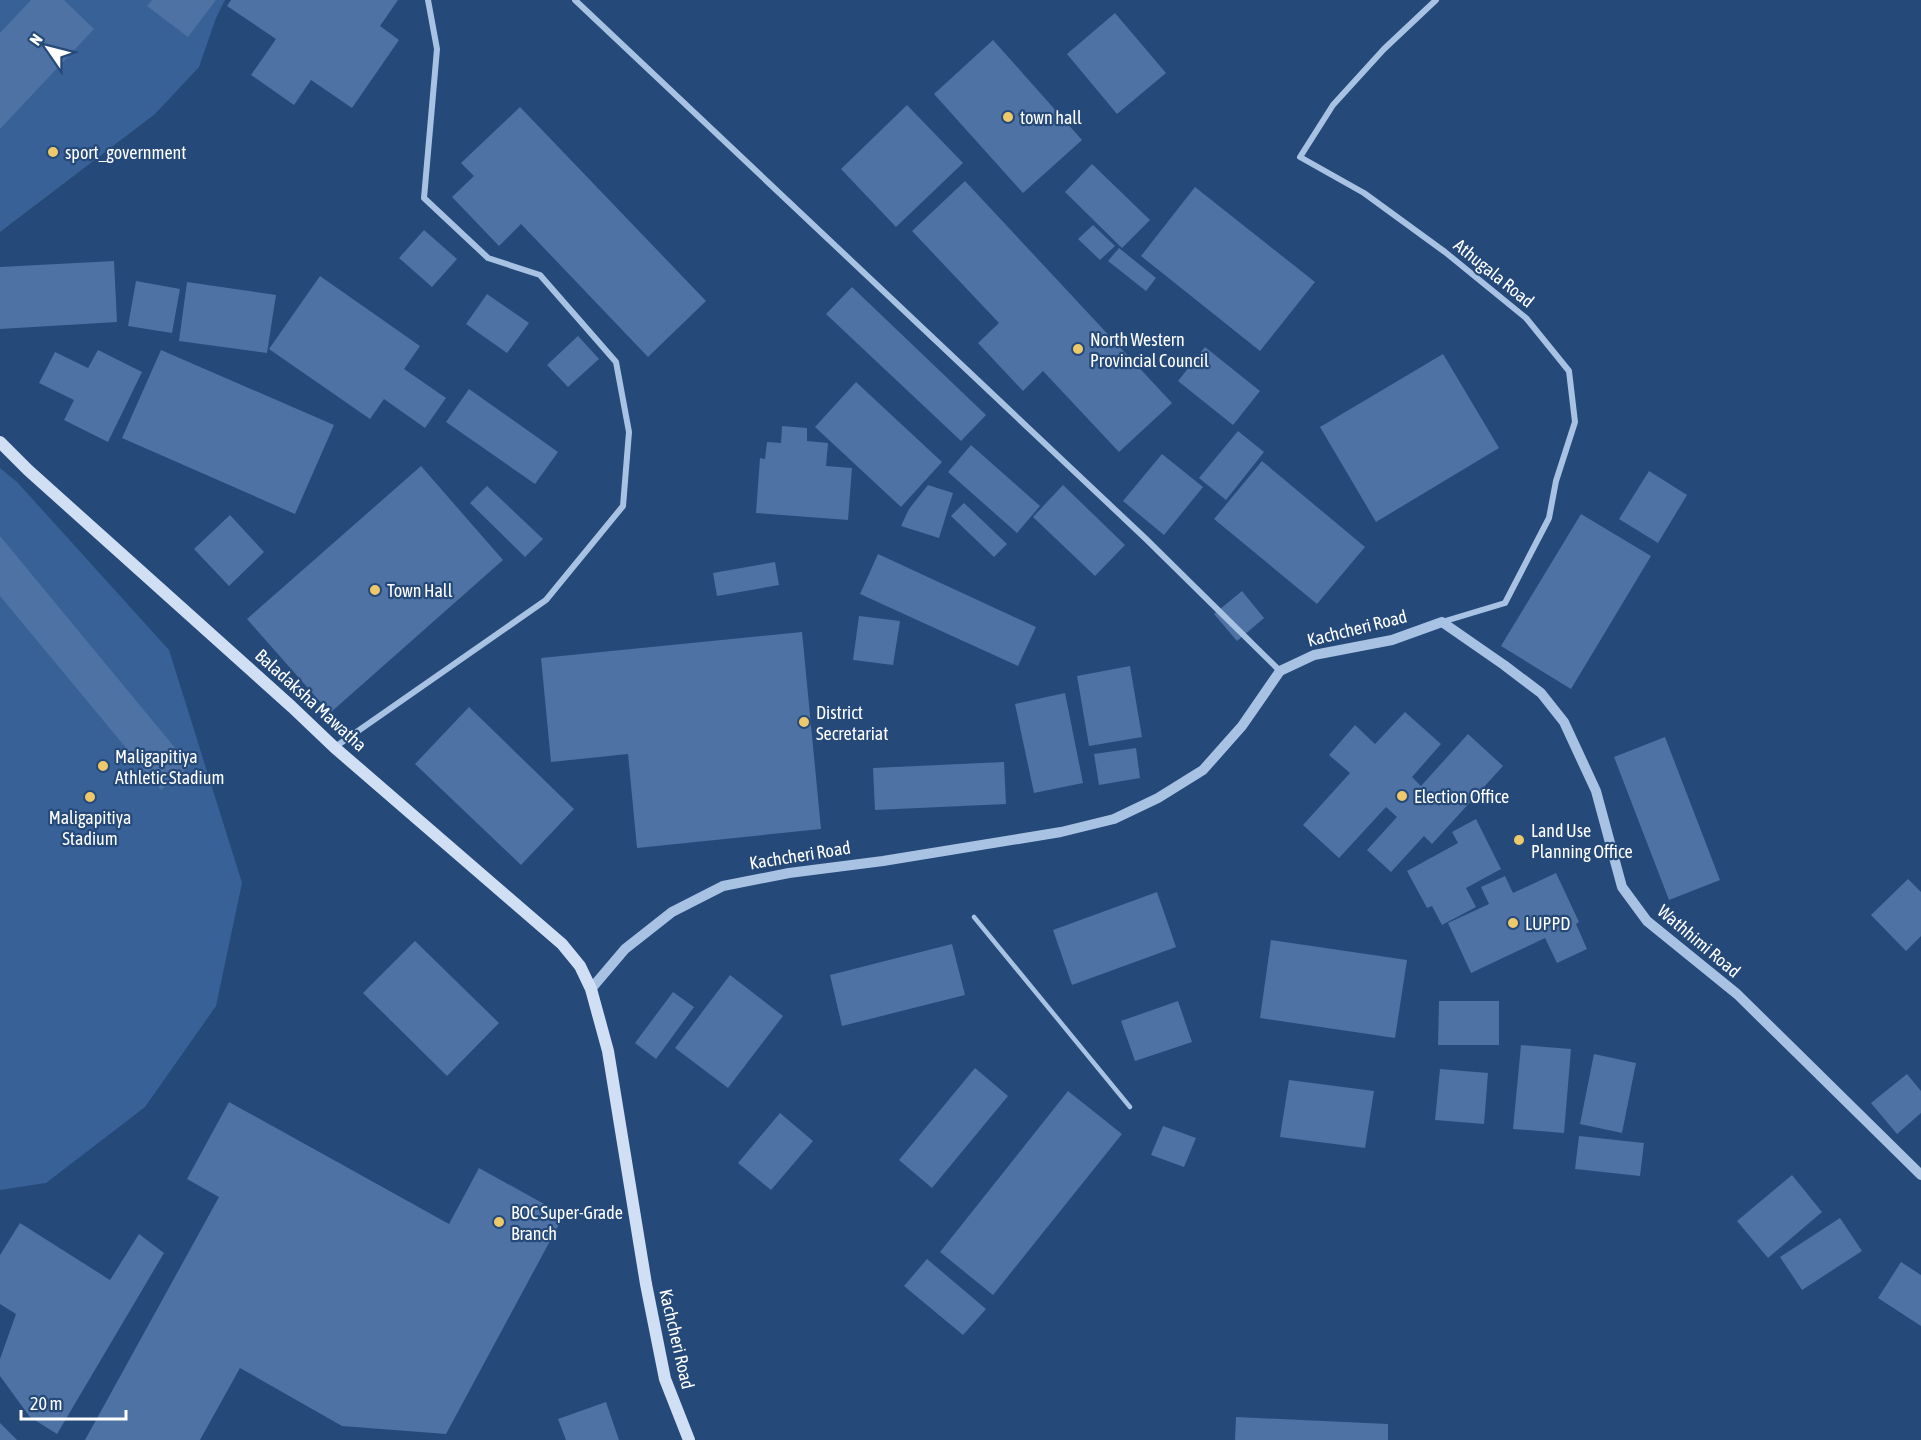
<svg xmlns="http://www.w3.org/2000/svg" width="1921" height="1440" font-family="'Asap Condensed',sans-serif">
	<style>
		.green { fill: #386297 }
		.building { fill: #4d72a3 }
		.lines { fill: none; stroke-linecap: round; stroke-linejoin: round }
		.service { stroke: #a8c2e4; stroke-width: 4.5 }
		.minor { stroke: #a8c2e4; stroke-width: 6 }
		.tertiary { stroke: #a8c2e4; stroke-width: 10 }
		.secondary { stroke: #d0dff4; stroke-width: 12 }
		.poi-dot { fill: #edc96c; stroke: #254979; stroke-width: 2 }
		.labels { text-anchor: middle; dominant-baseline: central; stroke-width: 4.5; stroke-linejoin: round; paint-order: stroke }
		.poi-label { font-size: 18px; fill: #fff; stroke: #254979; text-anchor: start }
		.street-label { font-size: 18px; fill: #fff; stroke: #254979 }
	</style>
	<rect width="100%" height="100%" fill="#254979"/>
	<g class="green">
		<path d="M 0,0 L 225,0 L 216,18 L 199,67 L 155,114 L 0,232 Z"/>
		<path d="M 0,468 L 17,482 L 169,650 L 242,883 L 216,1006 L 145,1107 L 46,1183 L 0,1190 Z"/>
	</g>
	<g class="building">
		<path d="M 31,0 L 64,0 L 94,29 L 0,129 L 0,33 Z"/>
		<path d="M 152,0 L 216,0 L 188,37 L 147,6 Z"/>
		<path d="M 231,0 L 398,0 L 380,26 L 399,40 L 352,108 L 311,80 L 294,105 L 251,75 L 276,39 L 227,6 Z"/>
		<path d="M 1115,13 L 1166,73 L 1117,114 L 1067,54 Z"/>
		<path d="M 993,40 L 1082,140 L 1023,193 L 934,94 Z"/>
		<path d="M 907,105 L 963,163 L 896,227 L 841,169 Z"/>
		<path d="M 520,107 L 706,301 L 648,357 L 521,224 L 499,246 L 452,197 L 474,176 L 461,163 Z"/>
		<path d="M 1092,164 L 1150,220 L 1122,248 L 1065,192 Z"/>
		<path d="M 965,181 L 1172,403 L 1119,452 L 1043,371 L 1023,391 L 978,343 L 999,323 L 912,231 Z"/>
		<path d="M 1195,187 L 1315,282 L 1260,351 L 1141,256 Z"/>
		<path d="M 1093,225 L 1115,246 L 1100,260 L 1078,239 Z"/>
		<path d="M 424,230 L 457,259 L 432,287 L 399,258 Z"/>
		<path d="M 1119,248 L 1156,278 L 1146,291 L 1108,261 Z"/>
		<path d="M 114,261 L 117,322 L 0,329 L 0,267 Z"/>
		<path d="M 320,276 L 420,346 L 404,369 L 446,398 L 425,428 L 384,399 L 370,419 L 269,349 Z"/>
		<path d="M 136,281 L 180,289 L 172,333 L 128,326 Z"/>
		<path d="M 187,282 L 276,295 L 267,353 L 179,341 Z"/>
		<path d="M 852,287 L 986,415 L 961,441 L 826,314 Z"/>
		<path d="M 487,294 L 529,323 L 507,353 L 466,324 Z"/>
		<path d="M 578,336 L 599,359 L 568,387 L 547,365 Z"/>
		<path d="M 1205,347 L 1260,391 L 1233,425 L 1178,381 Z"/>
		<path d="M 98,350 L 142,372 L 108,442 L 64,420 L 74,400 L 39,383 L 55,352 L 88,368 Z"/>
		<path d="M 161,350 L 334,425 L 295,514 L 122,438 Z"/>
		<path d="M 1443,354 L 1499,448 L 1376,522 L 1320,427 Z"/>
		<path d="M 856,382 L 942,462 L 901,507 L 815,427 Z"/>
		<path d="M 469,389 L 558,452 L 535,484 L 446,422 Z"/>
		<path d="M 782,426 L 807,428 L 807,441 L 828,443 L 826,466 L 852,468 L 848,520 L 756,513 L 760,458 L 765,459 L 767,442 L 781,443 Z"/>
		<path d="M 1238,431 L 1264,452 L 1226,500 L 1199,478 Z"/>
		<path d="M 971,445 L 1040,506 L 1017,533 L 948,472 Z"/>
		<path d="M 1162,454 L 1203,487 L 1164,535 L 1123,501 Z"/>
		<path d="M 1262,461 L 1365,547 L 1317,604 L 1214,519 Z"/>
		<path d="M 421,466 L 503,560 L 330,713 L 247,619 Z"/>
		<path d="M 1649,471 L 1687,495 L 1658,543 L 1619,519 Z"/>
		<path d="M 928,485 L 953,493 L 939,538 L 901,526 L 909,509 Z"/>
		<path d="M 1063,485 L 1125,545 L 1095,576 L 1033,517 Z"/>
		<path d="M 487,486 L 543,539 L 525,557 L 470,503 Z"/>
		<path d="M 964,503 L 1007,544 L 994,557 L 951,516 Z"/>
		<path d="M 1581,514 L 1651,556 L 1571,689 L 1501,646 Z"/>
		<path d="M 230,515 L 264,552 L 229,586 L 194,549 Z"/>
		<path d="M 0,536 L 190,766 L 161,790 L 0,596 Z"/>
		<path d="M 878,554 L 1036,627 L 1018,666 L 860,594 Z"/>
		<path d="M 775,562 L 779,585 L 717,596 L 713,573 Z"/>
		<path d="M 1242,591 L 1264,618 L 1237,641 L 1214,614 Z"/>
		<path d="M 859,616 L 900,621 L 893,665 L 853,660 Z"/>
		<path d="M 802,632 L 821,829 L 637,848 L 628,754 L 551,762 L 541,658 Z"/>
		<path d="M 1130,666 L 1142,737 L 1089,746 L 1077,676 Z"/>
		<path d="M 1065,693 L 1083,783 L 1034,793 L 1015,704 Z"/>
		<path d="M 469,707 L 574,809 L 521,865 L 415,764 Z"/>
		<path d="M 1405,712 L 1441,744 L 1412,777 L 1421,786 L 1468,734 L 1503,766 L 1432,844 L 1424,836 L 1391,872 L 1367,850 L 1397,817 L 1386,807 L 1339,858 L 1303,825 L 1350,773 L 1329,755 L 1355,725 L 1375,744 Z"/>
		<path d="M 1665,737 L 1720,880 L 1669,900 L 1614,757 Z"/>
		<path d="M 1136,748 L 1140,778 L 1099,785 L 1094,754 Z"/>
		<path d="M 1004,762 L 1006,804 L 875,810 L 873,768 Z"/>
		<path d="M 1476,819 L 1501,869 L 1466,888 L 1476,907 L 1442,925 L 1432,906 L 1427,908 L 1407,871 L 1458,843 L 1452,832 Z"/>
		<path d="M 1556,873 L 1579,922 L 1576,924 L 1587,949 L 1557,963 L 1545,938 L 1471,973 L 1448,923 L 1489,904 L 1481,887 L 1505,876 L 1513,893 Z"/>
		<path d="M 1908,879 L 1921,892 L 1921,936 L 1906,951 L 1871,915 Z"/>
		<path d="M 1157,892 L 1176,947 L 1072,985 L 1053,930 Z"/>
		<path d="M 1271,940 L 1407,960 L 1395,1038 L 1260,1018 Z"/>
		<path d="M 415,941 L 499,1023 L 447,1076 L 363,993 Z"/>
		<path d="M 952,944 L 965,995 L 842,1026 L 830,975 Z"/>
		<path d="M 730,975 L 783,1016 L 728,1088 L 675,1048 Z"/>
		<path d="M 673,992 L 694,1007 L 656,1059 L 635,1043 Z"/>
		<path d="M 1178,1001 L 1192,1042 L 1135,1061 L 1121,1021 Z"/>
		<path d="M 1439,1001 L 1499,1001 L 1499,1045 L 1438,1045 Z"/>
		<path d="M 1521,1045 L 1571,1049 L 1564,1133 L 1513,1129 Z"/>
		<path d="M 1594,1054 L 1636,1063 L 1622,1133 L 1580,1124 Z"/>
		<path d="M 975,1068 L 1008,1096 L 932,1188 L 899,1160 Z"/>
		<path d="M 1440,1069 L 1488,1073 L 1484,1124 L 1435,1120 Z"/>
		<path d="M 1907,1074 L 1921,1091 L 1921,1113 L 1897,1134 L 1871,1103 Z"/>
		<path d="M 1289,1080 L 1374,1091 L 1365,1148 L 1280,1137 Z"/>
		<path d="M 1068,1091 L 1122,1134 L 993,1295 L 940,1252 Z"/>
		<path d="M 229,1102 L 449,1224 L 479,1168 L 564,1215 L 446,1434 L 342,1426 L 240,1368 L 200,1440 L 85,1440 L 219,1197 L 187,1179 Z"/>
		<path d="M 780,1113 L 813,1141 L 771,1190 L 738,1163 Z"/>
		<path d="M 1163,1126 L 1196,1138 L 1184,1167 L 1151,1155 Z"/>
		<path d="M 1579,1136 L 1644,1143 L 1640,1176 L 1575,1169 Z"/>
		<path d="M 1792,1175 L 1822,1212 L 1768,1258 L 1737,1221 Z"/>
		<path d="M 1840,1218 L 1862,1251 L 1802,1290 L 1780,1257 Z"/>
		<path d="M 20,1223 L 110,1280 L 139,1234 L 164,1253 L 57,1434 L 30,1417 L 0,1376 L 0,1359 L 16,1314 L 0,1304 L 0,1255 Z"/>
		<path d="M 927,1259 L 986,1309 L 963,1335 L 904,1286 Z"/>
		<path d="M 1901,1262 L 1921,1275 L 1921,1326 L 1878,1298 Z"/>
		<path d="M 606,1402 L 619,1440 L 566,1440 L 558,1419 Z"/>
		<path d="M 1236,1417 L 1388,1424 L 1388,1440 L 1235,1440 Z"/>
		<path d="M 0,1423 L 17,1440 L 0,1440 Z"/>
	</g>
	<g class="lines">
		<path class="service" d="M 974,917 L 1130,1107"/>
		<g class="minor">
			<path d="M 575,0 L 1146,539 L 1280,671"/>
			<path d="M 1436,0 L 1384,49 L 1333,105 L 1300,157 L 1364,193 L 1445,252 L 1526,318 L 1569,371 L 1575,422 L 1556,481 L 1549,518 L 1505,603 L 1442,622"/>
			<path d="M 335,747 L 546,600 L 623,506 L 629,432 L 616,362 L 540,275 L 488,258 L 424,198 L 437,49 L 428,0"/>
		</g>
		<path class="tertiary" d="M 591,989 L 625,949 L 672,912 L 723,886 L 789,873 L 883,861 L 1061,832 L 1114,819 L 1158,798 L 1203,770 L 1242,726 L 1280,671 L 1314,655 L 1392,640 L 1442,622 L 1504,665 L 1541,693 L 1564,722 L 1596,791 L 1622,887 L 1647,921 L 1737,994 L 1921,1175"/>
		<path class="secondary" d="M 0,442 L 28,470 L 292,707 L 334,747 L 562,944 L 580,966 L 591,989 L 608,1051 L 646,1284 L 665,1379 L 689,1440"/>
	</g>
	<g class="poi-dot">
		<circle cx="1008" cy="117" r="6"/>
		<circle cx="53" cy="152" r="6"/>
		<circle cx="1078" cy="349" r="6"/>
		<circle cx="375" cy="590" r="6"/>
		<circle cx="804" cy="722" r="6"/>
		<circle cx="103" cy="766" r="6"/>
		<circle cx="1402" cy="796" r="6"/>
		<circle cx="90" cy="797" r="6"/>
		<circle cx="1519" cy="840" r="6"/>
		<circle cx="1513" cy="923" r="6"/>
		<circle cx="499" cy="1222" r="6"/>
	</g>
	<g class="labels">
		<g class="poi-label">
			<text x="1020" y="117">town hall</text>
			<text x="65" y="152">sport_government</text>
			<text x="1090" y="339">North Western<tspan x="1090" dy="21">Provincial Council</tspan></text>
			<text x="387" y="590">Town Hall</text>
			<text x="816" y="712">District<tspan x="816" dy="21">Secretariat</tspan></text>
			<text x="115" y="756">Maligapitiya<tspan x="115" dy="21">Athletic Stadium</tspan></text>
			<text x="1414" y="796">Election Office</text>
			<text x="90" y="817" text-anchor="middle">Maligapitiya<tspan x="90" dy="21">Stadium</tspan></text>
			<text x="1531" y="830">Land Use<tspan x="1531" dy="21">Planning Office</tspan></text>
			<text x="1525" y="923">LUPPD</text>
			<text x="511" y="1212">BOC Super-Grade<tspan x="511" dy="21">Branch</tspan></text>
		</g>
		<g class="street-label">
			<text transform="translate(1494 273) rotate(39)">Athugala Road</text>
			<text transform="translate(1357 628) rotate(-14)">Kachcheri Road</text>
			<text transform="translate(311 700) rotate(42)">Baladaksha Mawatha</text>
			<text transform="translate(800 855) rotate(-9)">Kachcheri Road</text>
			<text transform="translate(1699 941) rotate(40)">Wathhimi Road</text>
			<text transform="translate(677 1339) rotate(77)">Kachcheri Road</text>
		</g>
	</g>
	<g transform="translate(48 48) rotate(305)" stroke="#254979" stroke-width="4.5" paint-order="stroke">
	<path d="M0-4.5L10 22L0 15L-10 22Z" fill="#ffffff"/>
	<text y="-9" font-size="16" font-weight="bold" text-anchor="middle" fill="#ffffff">N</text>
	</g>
	<path d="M21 1410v9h105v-9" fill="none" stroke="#ffffff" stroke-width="3"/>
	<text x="30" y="1410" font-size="18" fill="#ffffff" stroke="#254979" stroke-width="4.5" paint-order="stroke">20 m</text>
</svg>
